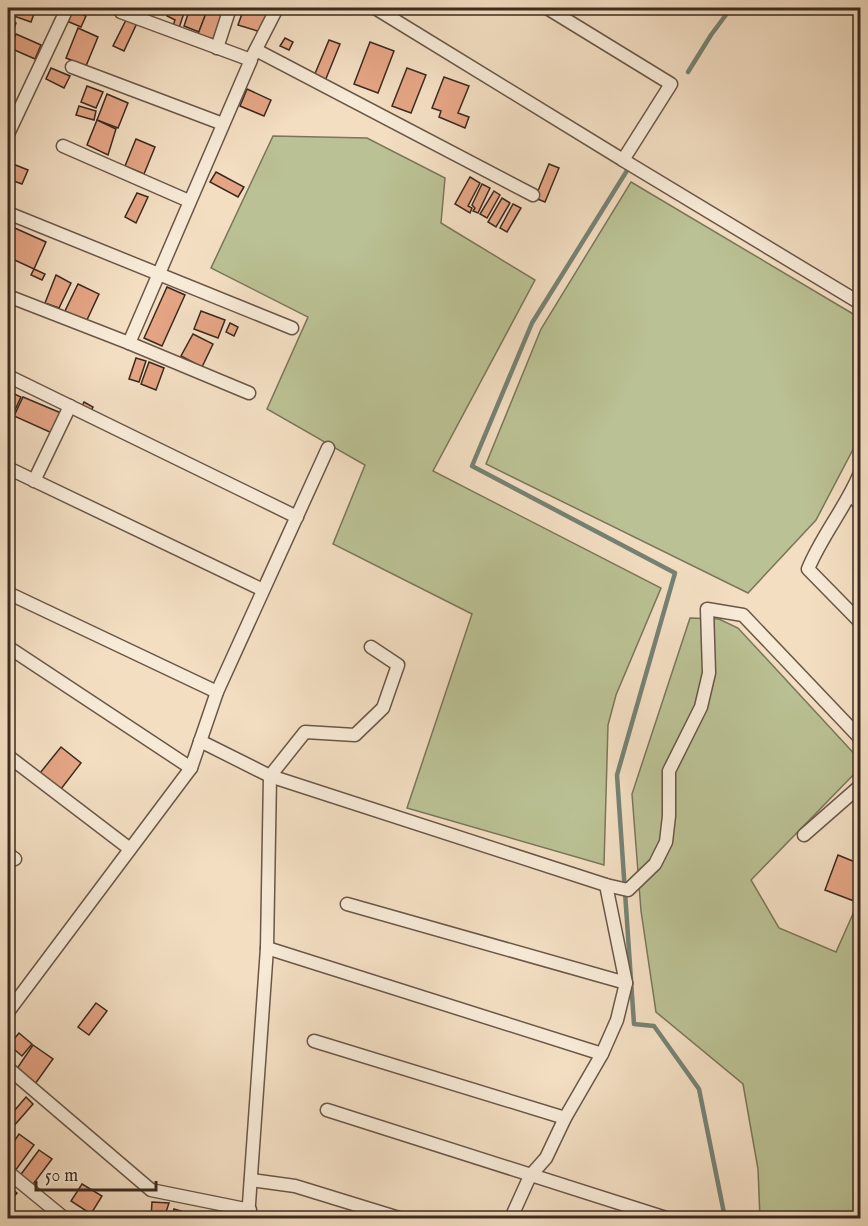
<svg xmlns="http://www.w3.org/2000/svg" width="868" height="1226" font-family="'IM FELL English',serif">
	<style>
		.green { fill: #bac194; stroke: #7b765a; stroke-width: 1.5 }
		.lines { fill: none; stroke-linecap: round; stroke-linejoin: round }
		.stream { stroke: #768274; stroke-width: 4.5 }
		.building { fill: #e5a585; stroke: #3c2a1f; stroke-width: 1.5 }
		.street-casing { stroke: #6a5748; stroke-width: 15 }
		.street { stroke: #f7ead7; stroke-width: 12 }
	</style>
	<rect width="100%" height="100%" fill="#f3dec2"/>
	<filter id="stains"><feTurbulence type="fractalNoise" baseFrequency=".00333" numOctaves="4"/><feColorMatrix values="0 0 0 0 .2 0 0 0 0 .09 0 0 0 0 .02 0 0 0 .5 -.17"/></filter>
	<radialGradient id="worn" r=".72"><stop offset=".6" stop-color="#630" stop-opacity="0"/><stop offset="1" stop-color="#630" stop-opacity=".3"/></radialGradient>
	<g class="green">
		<path d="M 273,136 L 367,138 L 445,178 L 441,223 L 535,280 L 433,471 L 661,588 L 616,695 L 608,725 L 604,865 L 407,808 L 472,614 L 333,544 L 365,465 L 267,409 L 308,317 L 211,268 Z"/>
		<path d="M 631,182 L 860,318 L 860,436 L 816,520 L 748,593 L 486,464 L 541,329 Z"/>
		<path d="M 690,618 L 719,619 L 738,628 L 860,760 L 860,768 L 751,880 L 779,928 L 836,952 L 860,898 L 860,1218 L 760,1218 L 758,1169 L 743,1084 L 656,1012 L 641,911 L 632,794 Z"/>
	</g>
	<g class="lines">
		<g class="stream">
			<path d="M 688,72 L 711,35 L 731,8"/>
			<path d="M 628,169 L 532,323 L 472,466 L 675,573 L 617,775 L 634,1024 L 654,1026 L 699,1089 L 725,1218"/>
		</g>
	</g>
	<g class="building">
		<path d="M 8,8 L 36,8 L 31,22 L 8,14 Z"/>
		<path d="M 170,8 L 184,13 L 179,28 L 173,26 L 175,20 L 167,16 Z"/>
		<path d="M 190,8 L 208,8 L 199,32 L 184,26 Z"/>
		<path d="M 208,8 L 224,9 L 213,39 L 198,34 Z"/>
		<path d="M 244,8 L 262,8 L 271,10 L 264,33 L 238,25 Z"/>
		<path d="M 72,10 L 86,16 L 81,27 L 67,21 Z"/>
		<path d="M 127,18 L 137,23 L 124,51 L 113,46 Z"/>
		<path d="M 8,19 L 16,23 L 10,38 L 8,37 Z"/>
		<path d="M 78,28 L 98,37 L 86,66 L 66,58 Z"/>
		<path d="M 16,34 L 41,45 L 35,59 L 10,48 Z"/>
		<path d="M 285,38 L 293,42 L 289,50 L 280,46 Z"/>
		<path d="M 329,40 L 340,44 L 325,81 L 314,76 Z"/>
		<path d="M 370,42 L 394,51 L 378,93 L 354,84 Z"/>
		<path d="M 51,68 L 70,76 L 64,88 L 46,79 Z"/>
		<path d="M 407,68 L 426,75 L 411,113 L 392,106 Z"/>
		<path d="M 444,77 L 469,86 L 458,113 L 469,117 L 465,128 L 439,117 L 441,111 L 432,108 Z"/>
		<path d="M 87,86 L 103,92 L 96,108 L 81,102 Z"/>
		<path d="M 247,89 L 271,100 L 264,116 L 240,106 Z"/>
		<path d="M 107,94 L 128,103 L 118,128 L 97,120 Z"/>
		<path d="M 79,106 L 96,111 L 94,120 L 76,115 Z"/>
		<path d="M 97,120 L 116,129 L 108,155 L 87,145 Z"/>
		<path d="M 136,139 L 155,147 L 144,174 L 125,166 Z"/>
		<path d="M 8,162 L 28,170 L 22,184 L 8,179 Z"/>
		<path d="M 549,164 L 559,168 L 545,202 L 535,198 Z"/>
		<path d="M 216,172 L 244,187 L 238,197 L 210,182 Z"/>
		<path d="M 470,177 L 480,183 L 468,206 L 472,208 L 470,213 L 455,204 Z"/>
		<path d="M 482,184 L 490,188 L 478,213 L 473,211 L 475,208 L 472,205 Z"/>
		<path d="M 494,191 L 500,195 L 487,218 L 480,214 Z"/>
		<path d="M 137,193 L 148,197 L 136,223 L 125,217 Z"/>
		<path d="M 502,198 L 510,203 L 496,227 L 488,222 Z"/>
		<path d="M 513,204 L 521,208 L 507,232 L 500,228 Z"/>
		<path d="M 8,225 L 46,242 L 34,269 L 8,257 Z"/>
		<path d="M 34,269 L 45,274 L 42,280 L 31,275 Z"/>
		<path d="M 56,275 L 71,283 L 59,308 L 45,303 Z"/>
		<path d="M 78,284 L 99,294 L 86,322 L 65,311 Z"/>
		<path d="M 167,287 L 185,295 L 162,346 L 144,338 Z"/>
		<path d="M 201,311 L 225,320 L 218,338 L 194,329 Z"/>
		<path d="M 230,323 L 238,327 L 234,336 L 226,332 Z"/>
		<path d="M 193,334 L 213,344 L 202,367 L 181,356 Z"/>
		<path d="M 136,358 L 146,361 L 139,382 L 129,379 Z"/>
		<path d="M 149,362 L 164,368 L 156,390 L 141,384 Z"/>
		<path d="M 8,391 L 21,397 L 8,425 Z"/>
		<path d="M 23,397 L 61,413 L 52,433 L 14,416 Z"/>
		<path d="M 84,402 L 93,407 L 89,415 L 80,411 Z"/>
		<path d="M 61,747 L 81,763 L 61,789 L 40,773 Z"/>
		<path d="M 838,855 L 860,864 L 860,885 L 854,901 L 825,890 Z"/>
		<path d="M 96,1003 L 107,1011 L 89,1035 L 78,1027 Z"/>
		<path d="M 19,1033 L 32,1044 L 22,1056 L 9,1045 Z"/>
		<path d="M 33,1045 L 53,1059 L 35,1084 L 16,1070 Z"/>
		<path d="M 26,1097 L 33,1104 L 12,1128 L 8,1123 L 8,1118 Z"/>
		<path d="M 19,1134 L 34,1145 L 15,1171 L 8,1165 L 8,1150 Z"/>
		<path d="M 39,1150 L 52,1159 L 31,1187 L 19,1177 Z"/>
		<path d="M 82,1184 L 102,1196 L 91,1214 L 71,1201 Z"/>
		<path d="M 8,1186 L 17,1193 L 9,1202 L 8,1201 Z"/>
		<path d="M 152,1202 L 169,1203 L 164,1218 L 151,1217 Z"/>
		<path d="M 174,1209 L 198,1216 L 197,1218 L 171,1218 Z"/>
	</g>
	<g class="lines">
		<g class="street-casing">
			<g id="street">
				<path d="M 375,8 L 623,160 L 671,84 L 547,8"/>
				<path d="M 121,12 L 251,60 L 129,343"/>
				<path d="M 217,48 L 230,8"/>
				<path d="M 256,50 L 533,195"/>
				<path d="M 253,55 L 277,8"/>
				<path d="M 72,67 L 223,124"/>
				<path d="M 8,134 L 65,13 L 64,8"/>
				<path d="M 63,146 L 189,201"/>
				<path d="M 623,160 L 860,303"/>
				<path d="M 8,213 L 292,328"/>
				<path d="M 8,296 L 129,343 L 249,393"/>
				<path d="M 8,376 L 297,517"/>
				<path d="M 8,468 L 263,590"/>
				<path d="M 860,473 C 846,507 822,535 808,569 L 860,622"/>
				<path d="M 34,481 L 70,406"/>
				<path d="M 851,494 L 860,505"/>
				<path d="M 8,593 L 217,692"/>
				<path d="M 8,647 L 191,768"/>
				<path d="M 200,741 L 270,776 L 606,885 L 628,890 L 655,864 L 666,842 L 669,816 L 669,771 L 701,707 L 709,673 L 707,609 L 743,615 L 860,738"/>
				<path d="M 8,756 L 130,849"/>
				<path d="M 804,835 L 860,786"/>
				<path d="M 8,854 L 15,859"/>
				<path d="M 347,904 L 626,983 L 606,885"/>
				<path d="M 267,948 L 602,1054"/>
				<path d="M 8,1012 L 191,768 L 217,692 L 328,448"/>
				<path d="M 314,1041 L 565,1118"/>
				<path d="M 8,1068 L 151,1190 L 250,1210"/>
				<path d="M 327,1110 L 666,1218"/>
				<path d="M 8,1172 L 64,1218"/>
				<path d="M 251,1180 L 295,1186 L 399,1218"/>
				<path d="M 248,1218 L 267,948 L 270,776 L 305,732 L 355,735 L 383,708 L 398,665 L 371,647"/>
				<path d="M 511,1218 L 530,1176 L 546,1158 L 565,1118 L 602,1054 L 617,1020 L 626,983"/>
			</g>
		</g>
		<use href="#street" class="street"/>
	</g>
	<rect width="868" height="1226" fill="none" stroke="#f3dec2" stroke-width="30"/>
	<rect x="9" y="9" width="850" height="1208" fill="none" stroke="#3c2a1f" stroke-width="3"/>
	<rect x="15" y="15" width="838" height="1196" fill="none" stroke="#3c2a1f" stroke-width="1.5"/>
	<path d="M36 1181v9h120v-9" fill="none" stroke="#3c2a1f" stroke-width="3"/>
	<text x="45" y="1181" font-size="18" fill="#3c2a1f" stroke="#f7ead7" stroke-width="4.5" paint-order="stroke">50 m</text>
	<rect width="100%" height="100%" filter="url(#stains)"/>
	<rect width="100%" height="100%" fill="url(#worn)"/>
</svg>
